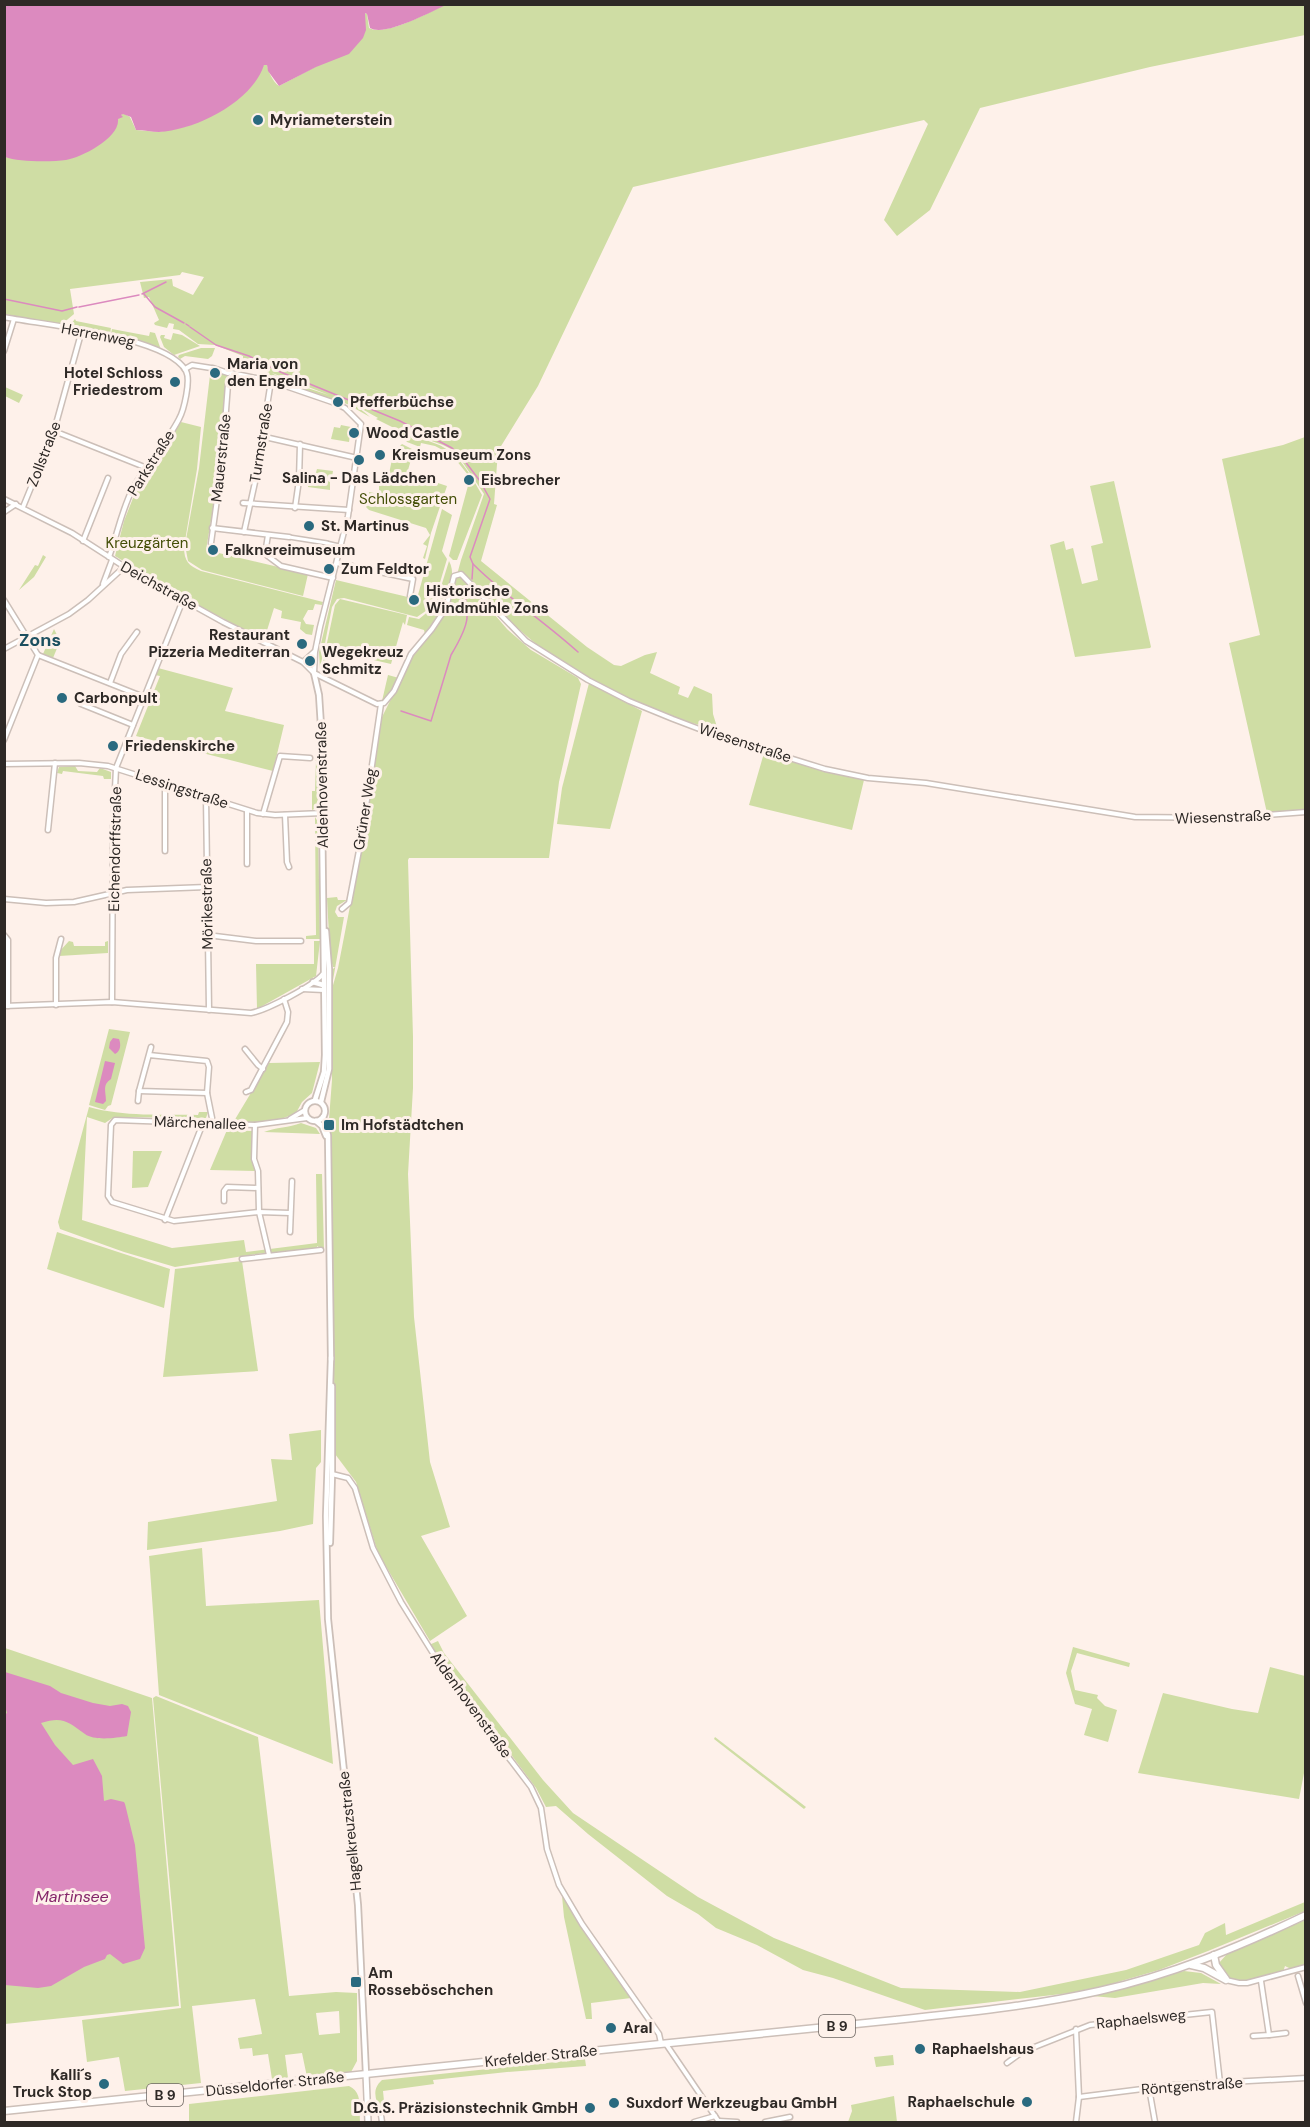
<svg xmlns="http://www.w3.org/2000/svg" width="1310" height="2127" font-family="'DM Sans',sans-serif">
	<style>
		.green { fill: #cfdda4; fill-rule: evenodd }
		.water { fill: #dc8abf }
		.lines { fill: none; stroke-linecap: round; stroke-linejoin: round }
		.stream { stroke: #dc8abf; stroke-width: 1.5 }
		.pedestrian-casing { stroke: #ccbfb8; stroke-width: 6 }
		.minor-casing { stroke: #ccbfb8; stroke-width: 7 }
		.tertiary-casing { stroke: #ccbfb8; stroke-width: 8 }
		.secondary-casing { stroke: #ccbfb8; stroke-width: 8 }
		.primary-casing { stroke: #ccbfb8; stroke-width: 9 }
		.pedestrian { stroke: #fff; stroke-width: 3 }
		.minor { stroke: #fff; stroke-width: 4 }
		.tertiary { stroke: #fff; stroke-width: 4.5 }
		.secondary { stroke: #fff; stroke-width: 5 }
		.primary { stroke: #fff; stroke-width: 6 }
		.poi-dot { fill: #2a6a7f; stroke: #fef1ea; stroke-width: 2 }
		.labels { text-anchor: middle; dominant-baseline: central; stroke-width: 6; stroke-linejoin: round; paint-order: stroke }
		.shield { fill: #fef1ea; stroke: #6c6561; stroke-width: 1.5 }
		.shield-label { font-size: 14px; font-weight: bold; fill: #2e2926 }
		.poi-label { font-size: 15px; font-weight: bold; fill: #2e2926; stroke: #fef1ea; text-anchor: start }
		.street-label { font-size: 15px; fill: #2e2926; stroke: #fef1ea }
		.park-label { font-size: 15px; fill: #434e06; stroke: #fef1ea }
		.water-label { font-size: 16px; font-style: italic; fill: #85266a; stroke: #fef1ea }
		.quarter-label { font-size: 18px; font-weight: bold; fill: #1c4f5f; stroke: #fef1ea }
	</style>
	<rect width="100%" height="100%" fill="#fef1ea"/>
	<g class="green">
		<path d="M 446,4 L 1305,5 L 1305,35 L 1150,67 L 980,108 L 930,210 L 897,236 L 884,220 L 928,124 L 924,120 L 633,187 L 538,386 L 498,451 L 494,504 L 497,505 L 481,561 L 587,647 L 614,665 L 621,666 L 645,655 L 657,652 L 650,673 L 680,687 L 678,694 L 688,698 L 694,686 L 712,694 L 713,714 L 717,727 C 692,726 670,716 647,706 C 628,698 608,690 589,680 C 545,656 507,620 473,584 L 471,587 L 507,629 L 531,650 L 578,678 L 581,684 L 559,782 L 549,858 L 409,858 L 408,860 L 413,1037 L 413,1088 L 408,1174 L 414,1317 L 430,1462 L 450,1527 L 421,1536 L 467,1616 L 430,1641 L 378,1553 L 356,1482 L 335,1454 L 331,1125 L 329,1119 L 332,1080 L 331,992 L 338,968 L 351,901 L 382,717 L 411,659 L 438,625 L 448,608 L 461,560 L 484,494 L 455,451 L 443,445 L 417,436 C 425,441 435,442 443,447 C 461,457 472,477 482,495 L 457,560 L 453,560 L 449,556 L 469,482 L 472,480 L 452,455 L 435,446 L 421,443 L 420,447 L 407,442 L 398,430 L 376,419 L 378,418 L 355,405 L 272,373 C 297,390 348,394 370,417 L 347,404 L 267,377 L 265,375 L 265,371 L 243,364 L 243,356 L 215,345 L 198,344 L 179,330 L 173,329 L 174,324 L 169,323 L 167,328 L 155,325 L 154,323 L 159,320 L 149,297 L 144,298 L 140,282 L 172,279 L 173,286 L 193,295 L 204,277 L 182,272 L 180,275 L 70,289 L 74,314 L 61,325 L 5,314 L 5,157 L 23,159 L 117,119 L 123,113 L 130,117 L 136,130 L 159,132 L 187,126 L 264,65 L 267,65 C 268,71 273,82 279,86 L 315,67 L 364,20 L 365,13 L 367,14 L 369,28 C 385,37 430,12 446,4 Z"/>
		<path d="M 75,319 L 76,321 L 111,328 L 110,334 L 69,326 Z"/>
		<path d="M 112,329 L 149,336 L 150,332 L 155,333 L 160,347 L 158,348 L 111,334 Z"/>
		<path d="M 173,333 L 182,335 L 200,346 L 174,355 L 164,347 L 160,337 L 161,335 L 165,335 L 164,338 L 171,340 Z"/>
		<path d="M 201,348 L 215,348 L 212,356 L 208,359 L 185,356 L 180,359 L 178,357 L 179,355 Z"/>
		<path d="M 219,372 L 228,375 L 215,497 L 206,550 L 308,574 L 303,596 L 202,570 L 188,561 L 185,545 L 199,468 L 210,375 L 218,377 L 220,375 Z"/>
		<path d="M 5,387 L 23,395 L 19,403 L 5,396 Z"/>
		<path d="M 181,422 L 201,427 L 197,469 L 184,547 C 184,561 189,566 201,571 L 323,602 L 322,605 L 315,604 L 313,610 L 308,610 L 303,619 L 306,624 L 314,625 L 312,635 L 306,634 L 300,629 L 301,622 L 281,618 L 282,611 L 274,608 L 264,640 L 188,600 L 115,556 L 124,521 L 137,488 Z"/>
		<path d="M 341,425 L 351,427 L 349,442 L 331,439 L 334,427 L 340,428 Z"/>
		<path d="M 1305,437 L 1305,810 L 1267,813 L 1229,643 L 1260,635 L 1222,459 L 1283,445 Z"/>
		<path d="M 402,444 L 414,450 L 415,452 L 413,453 L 408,470 L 411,474 L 410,477 L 436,486 L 438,483 L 447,486 L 431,533 L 425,559 L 423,558 L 427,546 L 423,544 L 430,535 L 426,528 L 369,510 L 366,507 L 369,492 L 379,494 L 379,478 L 388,479 L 392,459 L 396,459 L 399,447 Z"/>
		<path d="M 317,469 L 333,471 L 332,477 L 330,477 L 330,490 L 308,487 L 308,479 L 314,479 Z"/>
		<path d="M 1114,481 L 1151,647 L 1150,648 L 1075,657 L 1050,545 L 1064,541 L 1066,550 L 1073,548 L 1082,584 L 1098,580 L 1091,546 L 1103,543 L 1090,486 Z"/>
		<path d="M 442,509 L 452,515 L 442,551 L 447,559 L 433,606 L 417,617 L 344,598 L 337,599 L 332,607 L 320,669 L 319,652 L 336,580 L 412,598 L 412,601 L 416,602 Z"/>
		<path d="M 43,555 L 46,557 L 34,577 L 19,590 L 35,565 L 38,566 Z"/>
		<path d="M 449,561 C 460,580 440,622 425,634 L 424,630 L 407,625 L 409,617 L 419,619 L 435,606 Z"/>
		<path d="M 340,599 L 407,615 L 405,625 L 403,622 L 391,664 L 330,650 L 324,674 L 321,671 L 335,605 Z"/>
		<path d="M 54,629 L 60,641 L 53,658 L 43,654 Z"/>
		<path d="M 158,668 L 233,688 L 225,711 L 284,725 L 273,771 L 136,736 L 160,676 L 155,675 Z"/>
		<path d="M 388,675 L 399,678 L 389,695 L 382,701 Z"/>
		<path d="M 589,683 L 642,711 L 610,829 L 557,824 L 562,788 Z"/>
		<path d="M 764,753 L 825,772 L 864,780 L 852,830 L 749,805 Z"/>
		<path d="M 314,758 L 317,759 L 318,807 L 312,810 L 312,791 L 315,791 L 316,761 Z"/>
		<path d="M 75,766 L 78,771 L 97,772 L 100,768 L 111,772 L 111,779 L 104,779 L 103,776 L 63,771 L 62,774 L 57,773 L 59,767 Z"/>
		<path d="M 315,817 L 318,822 L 320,939 L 306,939 L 306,936 L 316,935 Z"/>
		<path d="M 337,897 L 338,900 L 347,900 L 337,906 L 335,912 L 338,917 L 344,917 L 333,980 L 333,969 L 335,967 L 333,967 L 330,955 L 327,898 Z"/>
		<path d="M 69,941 L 73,942 L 74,946 L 105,946 L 105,942 L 108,941 L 108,953 L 59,956 L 59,952 Z"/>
		<path d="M 314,941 L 320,941 L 316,976 L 257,1009 L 256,964 L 314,964 Z"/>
		<path d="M 109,1029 L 130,1032 L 111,1105 L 108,1106 L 105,1110 L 89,1105 Z"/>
		<path d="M 320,1062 L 312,1093 L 302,1102 L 296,1113 C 276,1123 256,1123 234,1121 L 269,1063 Z"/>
		<path d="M 89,1107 C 124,1117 162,1114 198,1115 L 199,1112 L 208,1112 L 206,1118 L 114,1117 L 105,1123 L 87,1117 L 82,1220 L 172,1248 L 244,1240 L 246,1252 L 317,1243 L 316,1174 L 322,1174 L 324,1250 L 317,1246 L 317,1249 L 263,1253 L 175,1267 L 124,1252 L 60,1229 L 58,1222 Z"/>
		<path d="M 301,1123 L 316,1128 L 320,1134 L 264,1132 C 276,1127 289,1128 301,1123 Z"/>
		<path d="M 227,1130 L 252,1131 L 251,1159 L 255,1171 L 210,1170 Z"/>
		<path d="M 133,1151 L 162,1151 L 148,1187 L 132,1188 Z"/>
		<path d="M 57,1232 L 170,1269 L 164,1308 L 47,1269 Z"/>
		<path d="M 242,1261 L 258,1371 L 163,1377 L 175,1269 Z"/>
		<path d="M 321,1430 L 321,1462 L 316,1468 L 313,1524 L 280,1531 L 147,1550 L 148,1522 L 277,1501 L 271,1459 L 292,1460 L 289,1434 Z"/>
		<path d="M 202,1548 L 206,1606 L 319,1600 L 333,1764 L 159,1695 L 149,1556 Z"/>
		<path d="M 438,1641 L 444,1653 L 543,1780 L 573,1813 L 698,1897 L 774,1938 L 901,1988 L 1020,1992 L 1126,1970 L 1199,1945 L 1205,1933 L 1225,1923 L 1226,1935 L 1305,1902 L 1305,1911 L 1208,1951 L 1159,1970 L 1104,1986 L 1070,1993 L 925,2010 L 833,1978 L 803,1970 L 757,1945 L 716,1928 L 698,1914 L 667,1896 L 588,1834 L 556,1806 L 546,1807 L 536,1788 L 429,1645 Z"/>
		<path d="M 1073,1647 L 1130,1663 L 1129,1667 L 1077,1653 L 1071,1671 L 1075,1690 L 1098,1695 L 1097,1698 L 1105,1706 L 1117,1710 L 1108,1742 L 1084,1735 L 1092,1709 L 1075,1704 L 1066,1673 Z"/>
		<path d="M 5,1648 L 152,1698 L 179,2006 L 5,2024 Z"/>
		<path d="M 1270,1667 L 1305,1676 L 1305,1768 L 1299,1799 L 1138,1773 L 1163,1693 L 1232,1709 L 1258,1713 Z"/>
		<path d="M 156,1696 L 258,1737 L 289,1996 L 336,1992 L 357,1993 L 357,2061 L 351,2072 L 307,2077 L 302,2053 L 285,2055 L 288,2078 L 272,2079 L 268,2054 L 253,2056 L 252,2048 L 240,2049 L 238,2038 L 262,2034 L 255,1999 L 192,2006 L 201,2083 L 125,2091 L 119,2057 L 87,2062 L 82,2020 L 181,2008 L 153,1698 ZM 339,2011 L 340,2033 L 319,2035 L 316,2013 Z"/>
		<path d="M 715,1737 L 806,1807 L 804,1809 L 714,1739 Z"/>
		<path d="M 562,1896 L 590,1941 L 631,1998 L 591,2003 L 592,2019 L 586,2019 L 564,1917 Z"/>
		<path d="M 1305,1920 L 1305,1965 L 1291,1969 L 1285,1966 L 1283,1972 C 1262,1978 1227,1993 1219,1963 L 1227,1954 Z"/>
		<path d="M 1184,1971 L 1201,1973 L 1221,1984 L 1203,1983 L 1115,1998 L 1092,1996 Z"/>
		<path d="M 893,2055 L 894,2065 L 876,2067 L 874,2057 Z"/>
		<path d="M 585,2059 L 586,2066 L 507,2072 L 433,2080 L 434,2084 L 383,2091 L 385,2111 L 380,2112 C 376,2099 371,2090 382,2080 Z"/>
		<path d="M 349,2086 C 363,2092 359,2109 360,2122 L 189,2122 L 189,2104 Z"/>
		<path d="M 894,2096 L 897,2122 L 848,2122 L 852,2111 L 851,2105 Z"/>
	</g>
	<g class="water">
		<path d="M 4,5 L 5,4 L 446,5 C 430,12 385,37 370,28 L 367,14 L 365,13 L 366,30 L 363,38 L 349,54 L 316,67 L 279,86 L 268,71 L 267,65 L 264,65 C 252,102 196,130 159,132 C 152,132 144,130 136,130 L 131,117 L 123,114 L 121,115 L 123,117 L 118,119 C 120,138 82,157 66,160 C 51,162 18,162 5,157 Z"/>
		<path d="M 113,1038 L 119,1039 C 121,1044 121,1051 115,1054 L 109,1048 L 110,1042 Z"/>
		<path d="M 105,1061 L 115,1063 L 111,1079 C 102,1085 106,1091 106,1101 L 103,1104 L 95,1102 Z"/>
		<path d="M 5,1672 L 50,1686 L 61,1693 L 93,1703 L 110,1706 L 122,1704 L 128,1706 L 131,1712 L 127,1736 C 116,1738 94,1741 85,1734 C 68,1722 63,1716 41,1723 L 55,1745 L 73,1765 L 93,1759 L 102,1776 L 104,1801 L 111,1799 L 124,1802 L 125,1804 L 135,1845 L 145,1948 L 140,1959 L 123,1964 L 110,1954 L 107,1955 L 105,1959 L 84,1967 L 51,1986 L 38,1988 L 5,1985 L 4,1715 L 7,1713 L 5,1706 Z"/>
	</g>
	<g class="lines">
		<g class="stream">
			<path d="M 142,294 L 166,282"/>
			<path d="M 144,294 L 155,307 L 184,323"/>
			<path d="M 4,299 L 62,311 L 77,307"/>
			<path d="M 79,307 L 139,295"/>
			<path d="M 186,324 L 189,326"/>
			<path d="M 190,327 L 216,345 L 249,356 L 278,371 L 400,421 L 452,448 L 461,456 L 480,481 L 490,499 L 470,557 L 473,564 L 472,579"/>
			<path d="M 473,564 C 506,597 544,621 578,652"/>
			<path d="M 401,711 L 431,721 L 451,655 C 457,645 466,630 467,618 C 469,604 461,600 469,585"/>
		</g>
		<g class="pedestrian-casing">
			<path id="pedestrian" d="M 289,537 L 327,543"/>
		</g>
		<g class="minor-casing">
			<g id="minor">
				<path d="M 4,317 C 43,325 167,336 186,371 C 191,380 184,410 179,419 C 166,444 147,464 133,488 C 122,509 117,535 109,557"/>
				<path d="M 4,351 L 14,319"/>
				<path d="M 213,368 L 228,373"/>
				<path d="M 185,369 L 192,365 L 211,368"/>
				<path d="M 231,373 L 271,381 L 335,403 L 345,408 L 361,424 L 348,516 L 320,627 L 315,652 L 314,673"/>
				<path d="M 54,431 L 147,468"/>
				<path d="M 265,437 L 357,458"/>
				<path d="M 4,499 L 72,533 L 131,571 L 223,622 L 303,662 L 313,672"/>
				<path d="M 243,503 L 349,510"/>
				<path d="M 23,507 L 54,431 L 82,330"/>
				<path d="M 295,508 L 299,480 L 300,444"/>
				<path d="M 4,512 L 16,504"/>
				<path d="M 212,528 L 289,537"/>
				<path d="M 244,532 L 265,437 L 267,406 L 271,381"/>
				<path d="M 268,535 L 265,554 L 281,566 L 333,578"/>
				<path d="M 83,541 L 108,478"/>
				<path d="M 211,543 L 222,463 L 228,384 L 232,374"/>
				<path d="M 328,544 L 341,547"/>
				<path d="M 337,563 L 413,579 L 410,596"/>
				<path d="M 103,584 L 112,560"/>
				<path d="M 4,600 L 38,655"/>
				<path d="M 4,649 L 69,614 L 88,600 L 124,567"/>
				<path d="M 38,655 L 144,697"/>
				<path d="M 303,662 L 314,652"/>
				<path d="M 314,673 L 377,704 L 384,703 L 394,691 L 411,654 L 432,629 L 446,608 L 454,576 L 461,574 L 526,641 L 588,680 L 629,701 L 673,719 L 715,735 L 825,769 L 868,778 L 926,783 L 1135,817 L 1226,818 L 1306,812"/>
				<path d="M 110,683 L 121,654 L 137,632"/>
				<path d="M 81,704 L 133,725"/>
				<path d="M 4,740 L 38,655"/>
				<path d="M 4,764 L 79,763 L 108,766 L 257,813 L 275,815 L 323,813"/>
				<path d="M 206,797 L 209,1010"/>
				<path d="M 247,811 L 247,864"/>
				<path d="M 263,814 L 280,756 L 310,758"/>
				<path d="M 285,815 L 287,862 L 289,867"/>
				<path d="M 48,830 L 55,763"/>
				<path d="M 165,851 L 165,791 L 167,784"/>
				<path d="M 4,899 L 46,903 L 74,902 L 127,890 L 207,887"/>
				<path d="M 342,909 L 349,903 L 361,840 L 381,704"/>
				<path d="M 4,935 L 8,940 L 8,1006"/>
				<path d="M 207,935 L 256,941 L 301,941"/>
				<path d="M 302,989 L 324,990"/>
				<path d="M 112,1002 L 113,830 L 116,768 L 183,600"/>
				<path d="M 56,1005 L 56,958 L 61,939"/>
				<path d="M 4,1006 L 112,1002 L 251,1013 C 267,1010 313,986 323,974"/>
				<path d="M 245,1049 L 258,1065 L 263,1069"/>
				<path d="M 149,1055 L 207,1061 L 209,1067 L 207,1093 L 139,1091 L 151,1047"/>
				<path d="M 246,1092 L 251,1090 L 287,1022 L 288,1012 L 284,999"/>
				<path d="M 207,1093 L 213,1123"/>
				<path d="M 138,1101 L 139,1091"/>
				<path d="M 290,1119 L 305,1110"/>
				<path d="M 255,1125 L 254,1159 L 258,1171 L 259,1212 L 269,1255"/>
				<path d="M 224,1201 L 224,1191 L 227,1187 L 258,1188"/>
				<path d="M 290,1213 L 259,1212 L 174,1221 L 112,1202 L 108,1196 L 111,1125 L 115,1120 L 255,1125 L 307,1118"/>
				<path d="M 165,1220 L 203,1123"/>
				<path d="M 290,1232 L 292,1181"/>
				<path d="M 242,1259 L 321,1250"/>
				<path d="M 332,1474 L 348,1478 L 355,1488 L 373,1548 L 401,1602 L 449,1679 L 531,1787 L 541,1808 L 547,1849 L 559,1885 L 582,1924 L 659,2034 L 661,2043"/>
				<path d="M 1298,1976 L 1306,2003"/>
				<path d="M 1226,1980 L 1239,1983 L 1247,1983 L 1306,1967"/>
				<path d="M 1269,2035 L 1286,2033"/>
				<path d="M 1253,2036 L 1269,2035 L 1261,1981"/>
				<path d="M 666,2044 L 719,2122"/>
				<path d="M 1007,2063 L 1022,2052 L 1090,2025 L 1212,2012 L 1220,2083"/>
				<path d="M 1149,2088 L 1155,2122"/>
				<path d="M 1079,2097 L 1174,2085 L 1306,2078"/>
				<path d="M 381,2115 L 382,2122"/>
				<path d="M 719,2121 L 737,2122"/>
				<path d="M 694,2122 L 715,2116"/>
				<path d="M 765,2122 L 790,2117"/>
				<path d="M 1076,2122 L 1079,2097 L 1076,2029"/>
			</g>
		</g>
		<g class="tertiary-casing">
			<g id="tertiary">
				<path d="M 314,673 L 319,695 L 321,726 L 325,1055 L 324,1072 L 315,1100"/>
				<path d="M 313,982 L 323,985"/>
				<circle cx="315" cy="1111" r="10"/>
				<path d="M 321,1102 L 329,1069 L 329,969 L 326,931"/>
				<path d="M 323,1117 L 328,1135 L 331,1360"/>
				<path d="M 316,1121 L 322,1126 L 326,1136"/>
				<path d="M 331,1357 L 326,1516 L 328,1619 L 358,1905 L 366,2074"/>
				<path d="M 330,1543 L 332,1474 L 332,1386"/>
			</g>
		</g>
		<g class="secondary-casing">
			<path id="secondary" d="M 366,2074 L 368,2122"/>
		</g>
		<g class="primary-casing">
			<g id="primary">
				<path d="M 1214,1955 L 1216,1965 L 1226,1979"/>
				<path d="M 1191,1965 L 1204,1968 L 1226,1980"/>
				<path d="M 4,2111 L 895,2020 C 963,2013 1032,2006 1099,1991 C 1171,1975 1239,1947 1306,1915"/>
			</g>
		</g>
		<use href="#pedestrian" class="pedestrian"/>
		<use href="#minor" class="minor"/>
		<use href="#tertiary" class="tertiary"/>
		<use href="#secondary" class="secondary"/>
		<use href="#primary" class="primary"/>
	</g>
	<g class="poi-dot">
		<circle cx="258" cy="120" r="6"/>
		<circle cx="215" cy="373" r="6"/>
		<circle cx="175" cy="382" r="6"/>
		<circle cx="338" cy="402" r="6"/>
		<circle cx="354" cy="433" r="6"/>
		<circle cx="380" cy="455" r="6"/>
		<circle cx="359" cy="460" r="6"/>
		<circle cx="469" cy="480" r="6"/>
		<circle cx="309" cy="526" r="6"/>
		<circle cx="213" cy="550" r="6"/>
		<circle cx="329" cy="569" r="6"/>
		<circle cx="414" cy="600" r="6"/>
		<circle cx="302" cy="644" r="6"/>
		<circle cx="310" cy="661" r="6"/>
		<circle cx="62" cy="698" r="6"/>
		<circle cx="113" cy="746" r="6"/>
		<rect x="323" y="1119" width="12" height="12" rx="3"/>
		<rect x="350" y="1976" width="12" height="12" rx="3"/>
		<circle cx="611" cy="2028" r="6"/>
		<circle cx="920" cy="2049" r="6"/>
		<circle cx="104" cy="2084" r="6"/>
		<circle cx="1027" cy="2102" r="6"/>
		<circle cx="614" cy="2103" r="6"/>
		<circle cx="590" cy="2108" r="6"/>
	</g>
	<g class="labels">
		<g class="shield">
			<rect x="819" y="2015" width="36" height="22" rx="4.5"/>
			<rect x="147" y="2084" width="36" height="22" rx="4.5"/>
		</g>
		<g class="shield-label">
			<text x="837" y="2026">B 9</text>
			<text x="165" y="2095">B 9</text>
		</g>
		<g class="poi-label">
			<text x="270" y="120">Myriameterstein</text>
			<text x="227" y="364">Maria von<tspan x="227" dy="17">den Engeln</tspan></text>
			<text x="163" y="373" text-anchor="end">Hotel Schloss<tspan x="163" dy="17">Friedestrom</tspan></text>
			<text x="350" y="402">Pfefferbüchse</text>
			<text x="366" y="433">Wood Castle</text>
			<text x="392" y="455">Kreismuseum Zons</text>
			<text x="359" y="478" text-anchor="middle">Salina - Das Lädchen</text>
			<text x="481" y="480">Eisbrecher</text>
			<text x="321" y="526">St. Martinus</text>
			<text x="225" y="550">Falknereimuseum</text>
			<text x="341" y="569">Zum Feldtor</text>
			<text x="426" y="591">Historische<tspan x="426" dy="17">Windmühle Zons</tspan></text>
			<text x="290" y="635" text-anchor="end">Restaurant<tspan x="290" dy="17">Pizzeria Mediterran</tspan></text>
			<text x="322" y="652">Wegekreuz<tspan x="322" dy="17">Schmitz</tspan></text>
			<text x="74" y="698">Carbonpult</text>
			<text x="125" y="746">Friedenskirche</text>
			<text x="341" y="1125">Im Hofstädtchen</text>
			<text x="368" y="1973">Am<tspan x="368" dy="17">Rosseböschchen</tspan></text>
			<text x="623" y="2028">Aral</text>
			<text x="932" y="2049">Raphaelshaus</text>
			<text x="92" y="2075" text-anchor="end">Kalli´s<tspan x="92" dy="17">Truck Stop</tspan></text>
			<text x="1015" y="2102" text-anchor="end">Raphaelschule</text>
			<text x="626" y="2103">Suxdorf Werkzeugbau GmbH</text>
			<text x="578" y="2108" text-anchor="end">D.G.S. Präzisionstechnik GmbH</text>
		</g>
		<g class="street-label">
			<text transform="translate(98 335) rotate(11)">Herrenweg</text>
			<text transform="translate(261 443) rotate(-81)">Turmstraße</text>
			<text transform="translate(44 454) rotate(-69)">Zollstraße</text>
			<text transform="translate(221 458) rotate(-84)">Mauerstraße</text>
			<text transform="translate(151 463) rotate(-58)">Parkstraße</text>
			<text transform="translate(159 586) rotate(29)">Deichstraße</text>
			<text transform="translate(745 743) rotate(18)">Wiesenstraße</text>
			<text transform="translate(322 785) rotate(-91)">Aldenhovenstraße</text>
			<text transform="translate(182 789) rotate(18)">Lessingstraße</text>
			<text transform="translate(365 809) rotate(-81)">Grüner Weg</text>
			<text transform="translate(1223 817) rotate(-2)">Wiesenstraße</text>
			<text transform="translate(115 849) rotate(-89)">Eichendorffstraße</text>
			<text transform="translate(207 904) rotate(-91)">Mörikestraße</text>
			<text transform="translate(200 1123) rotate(2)">Märchenallee</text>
			<text transform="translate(471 1705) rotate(54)">Aldenhovenstraße</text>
			<text transform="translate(350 1831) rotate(-96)">Hagelkreuzstraße</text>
			<text transform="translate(1141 2019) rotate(-6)">Raphaelsweg</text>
			<text transform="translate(541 2056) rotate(-6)">Krefelder Straße</text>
			<text transform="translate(275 2084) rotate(-6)">Düsseldorfer Straße</text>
			<text transform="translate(1192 2086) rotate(-4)">Röntgenstraße</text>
		</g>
		<g class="park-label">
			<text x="408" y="499">Schlossgarten</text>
			<text x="147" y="543">Kreuzgärten</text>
		</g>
		<g class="water-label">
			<text x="72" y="1896">Martinsee</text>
		</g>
		<g class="quarter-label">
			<text x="40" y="640">Zons</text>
		</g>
	</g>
	<rect width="1310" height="2127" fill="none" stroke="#2e2926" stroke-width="12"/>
</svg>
